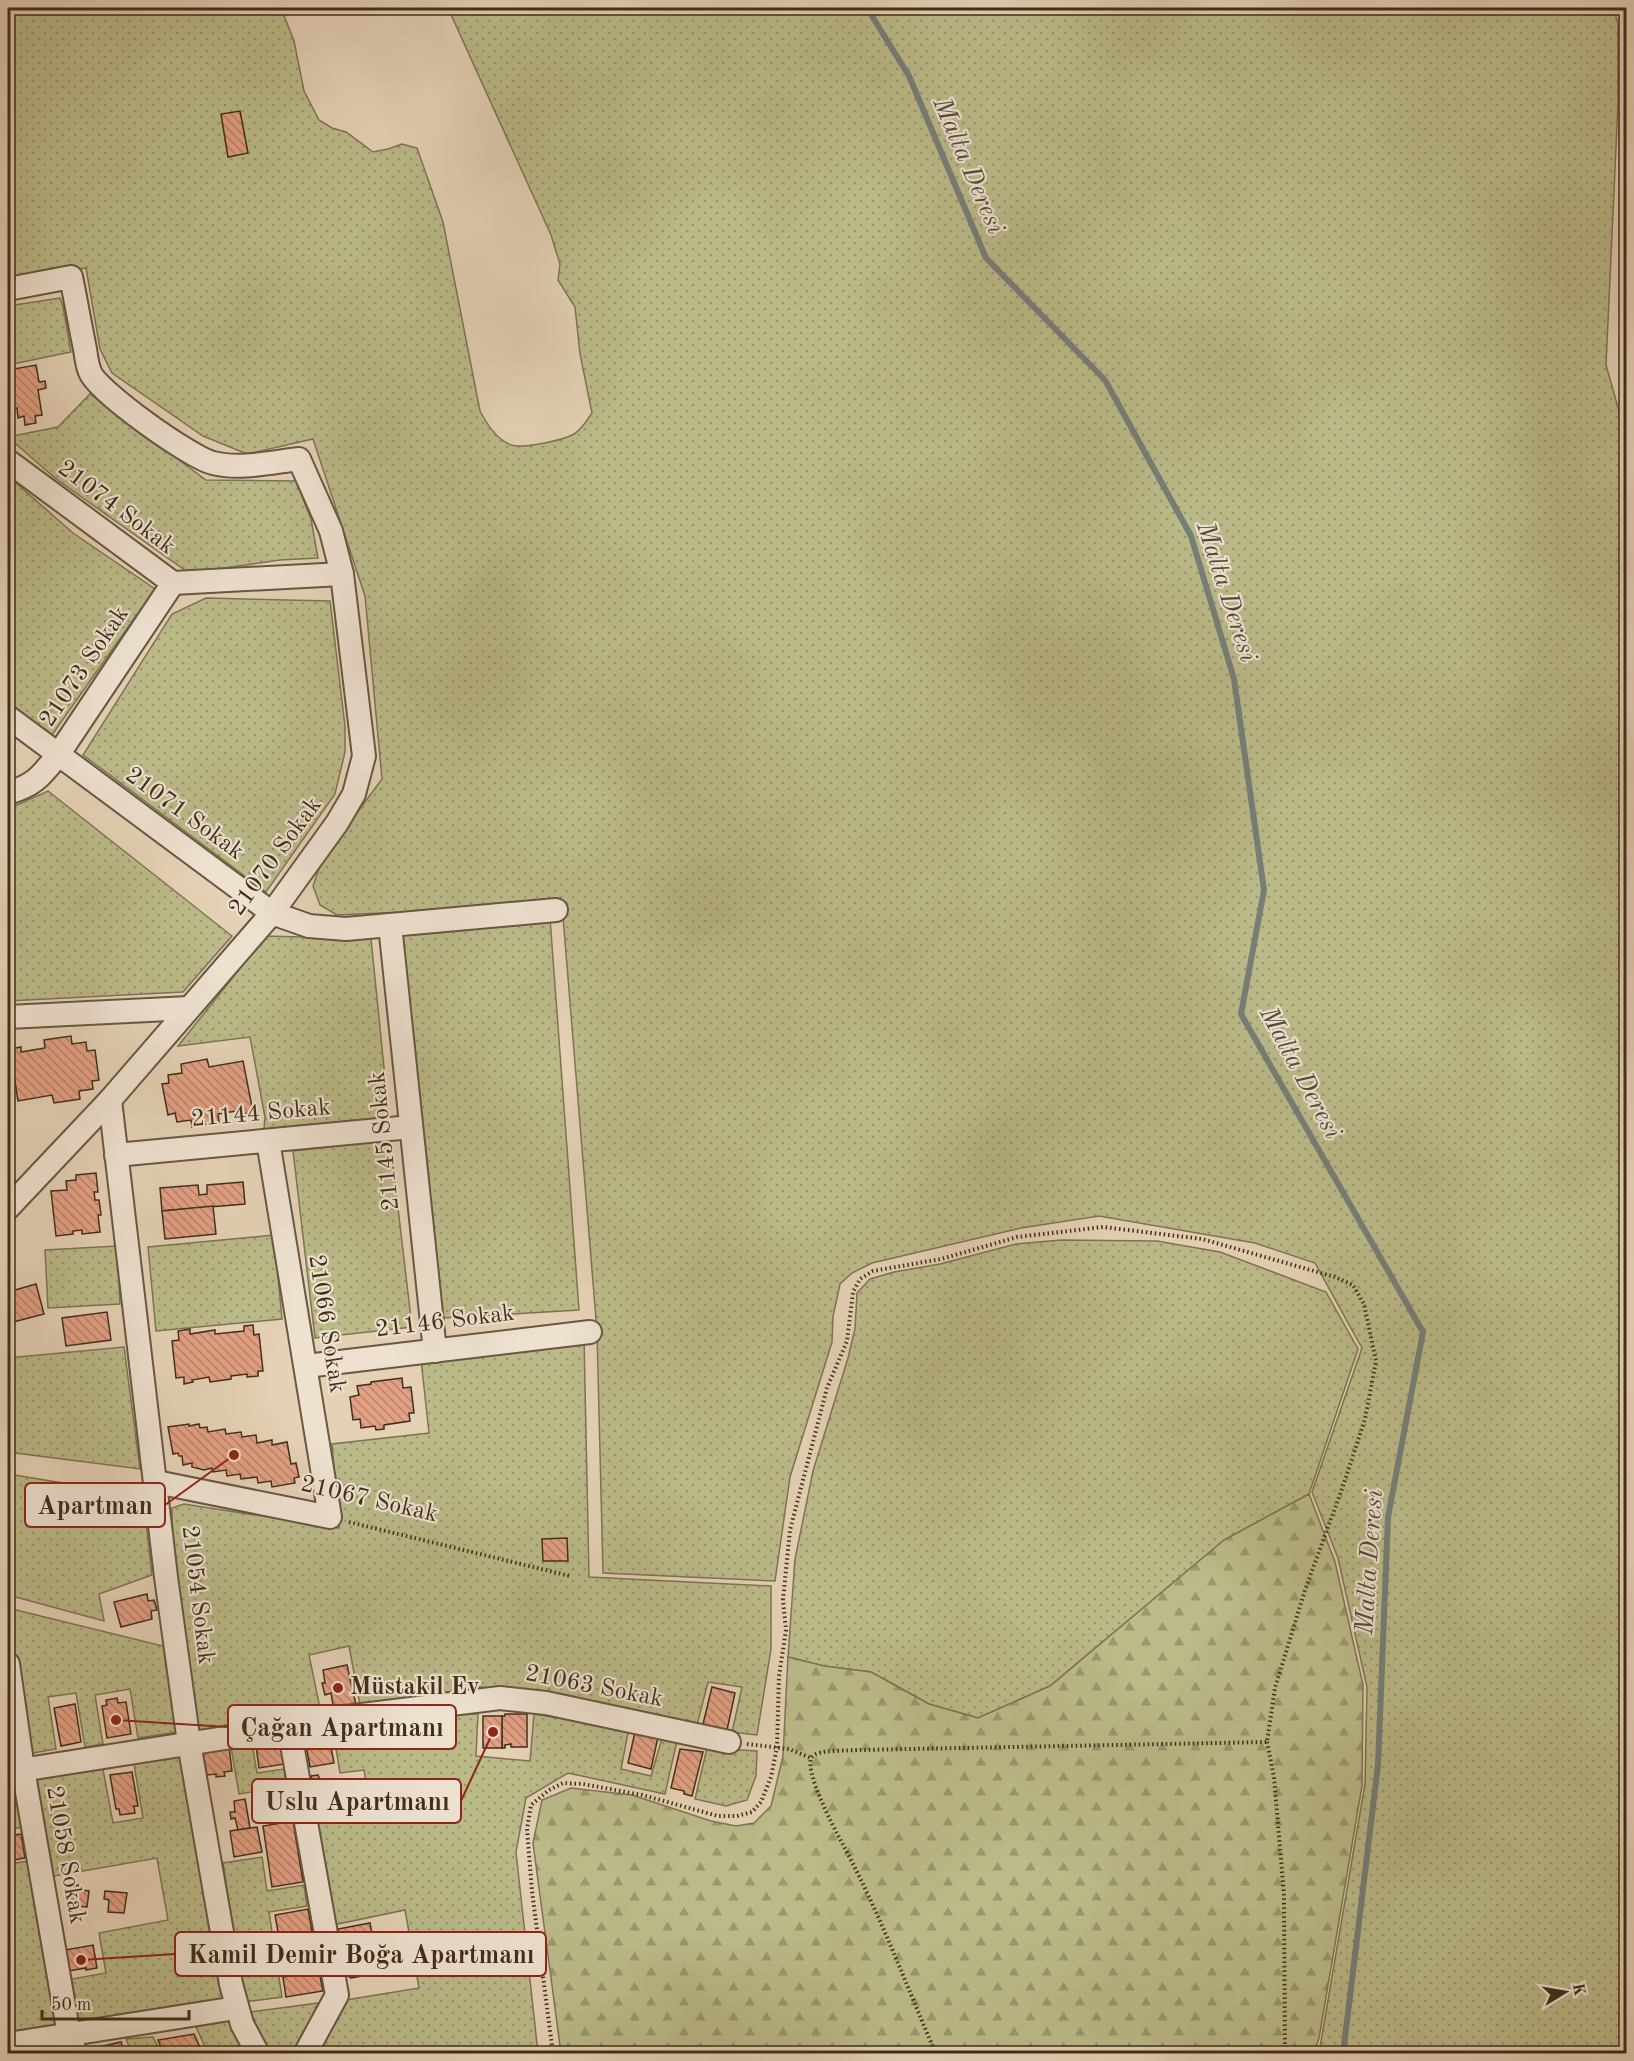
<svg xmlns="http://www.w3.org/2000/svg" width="1634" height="2061" font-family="'Old Standard TT',serif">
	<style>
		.grass { fill: url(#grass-dots); stroke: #7e7452; stroke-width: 1.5 }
		.forest { fill: url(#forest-firs); stroke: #7e7452; stroke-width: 1.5 }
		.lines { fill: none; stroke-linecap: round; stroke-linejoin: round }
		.stream { stroke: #757f78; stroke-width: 6 }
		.building { fill: url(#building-back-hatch); stroke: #402e1b; stroke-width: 1.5 }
		.minor-casing { stroke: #695742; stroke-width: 26 }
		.path { stroke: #402e1b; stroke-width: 4; stroke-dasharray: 1.5 3; stroke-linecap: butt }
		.minor { stroke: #eee1d0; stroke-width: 22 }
		.poi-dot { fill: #8f2418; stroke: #eee1d0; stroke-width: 2 }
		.labels { text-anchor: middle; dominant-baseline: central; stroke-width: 4.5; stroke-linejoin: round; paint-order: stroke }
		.street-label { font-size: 24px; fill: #402e1b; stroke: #eee1d0 }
		.poi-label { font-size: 24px; font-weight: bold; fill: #402e1b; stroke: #eee1d0; text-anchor: start }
		.water-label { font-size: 26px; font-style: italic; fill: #52493a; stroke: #eee1d0 }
		.leader { fill: none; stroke: #8f2418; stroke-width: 2 }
		.callout-dot { fill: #8f2418; stroke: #eee1d0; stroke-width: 2 }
		.callout { fill: #eee1d0; stroke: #8f2418; stroke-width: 2 }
		.callout-label { font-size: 26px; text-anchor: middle; font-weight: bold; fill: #402e1b }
	</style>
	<defs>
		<pattern id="grass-dots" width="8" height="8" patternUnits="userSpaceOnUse" patternTransform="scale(1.5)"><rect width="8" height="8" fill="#bbba89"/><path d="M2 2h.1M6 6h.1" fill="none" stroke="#99986f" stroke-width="1.8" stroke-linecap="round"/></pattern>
		<pattern id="forest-firs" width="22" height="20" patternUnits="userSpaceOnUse" patternTransform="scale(1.5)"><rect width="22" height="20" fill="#bbba89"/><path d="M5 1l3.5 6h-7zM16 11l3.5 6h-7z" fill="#99986f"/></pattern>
		<pattern id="building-back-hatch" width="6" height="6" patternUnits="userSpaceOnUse" patternTransform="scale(1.5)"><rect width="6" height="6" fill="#e4a084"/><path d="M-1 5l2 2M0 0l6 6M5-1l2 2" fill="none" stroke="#ba836b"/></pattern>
	</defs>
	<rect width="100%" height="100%" fill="#e5d1b6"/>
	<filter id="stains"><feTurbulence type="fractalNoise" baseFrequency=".00333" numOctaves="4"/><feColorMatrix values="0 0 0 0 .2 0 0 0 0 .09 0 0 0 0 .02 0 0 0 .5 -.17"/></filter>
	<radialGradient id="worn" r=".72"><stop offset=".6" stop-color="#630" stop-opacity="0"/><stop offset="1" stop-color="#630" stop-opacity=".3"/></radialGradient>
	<g class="grass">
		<path d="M 8,8 L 281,8 L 294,41 L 304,91 L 319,120 L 332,128 L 346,132 L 373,152 L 388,149 L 402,144 L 417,148 L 443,222 L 480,411 C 487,424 496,439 511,445 C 523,449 564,440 574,434 C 582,429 587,420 592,413 L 580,354 L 575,307 L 558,280 L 560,264 L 551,235 L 448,8 L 1613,8 L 1618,23 L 1618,104 L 1606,365 L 1626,436 L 1626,2053 L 1319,2053 L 1365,1784 L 1367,1687 L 1338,1558 L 1312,1492 L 1362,1348 L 1315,1263 L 1255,1243 L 1099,1216 L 1021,1228 L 872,1263 L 852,1273 L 840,1284 L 833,1316 L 832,1342 L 790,1477 L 775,1581 L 603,1573 L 597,1331 L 562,905 L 337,915 L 320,905 L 313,886 L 322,860 L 382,779 L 365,596 L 313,439 L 247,454 L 203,436 L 112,373 L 100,349 L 86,268 L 8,280 Z"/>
		<path d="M 60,298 L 63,306 L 71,352 L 8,365 L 8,306 Z"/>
		<path d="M 90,394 L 206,480 L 296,481 L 311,519 L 318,558 L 280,560 L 189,573 L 56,479 L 8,437 L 58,427 Z"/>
		<path d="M 8,476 L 73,533 L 155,589 L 52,735 L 8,702 Z"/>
		<path d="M 206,598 L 330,601 L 345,726 L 345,752 L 335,794 L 266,892 L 83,755 L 172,614 Z"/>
		<path d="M 48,791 L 232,936 L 183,992 L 8,1001 L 8,809 Z"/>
		<path d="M 550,918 L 579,1310 L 443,1318 L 400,932 Z"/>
		<path d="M 266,936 L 371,939 L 389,1117 L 264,1129 L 265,1117 L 250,1037 L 178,1046 Z"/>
		<path d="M 390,1140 L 412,1327 L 315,1338 L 293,1151 Z"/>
		<path d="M 274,1235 L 282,1319 L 156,1331 L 148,1247 Z"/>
		<path d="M 1061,1240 L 1157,1241 L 1220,1252 L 1326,1292 L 1358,1349 L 1309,1494 L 1224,1540 L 1050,1686 L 978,1718 L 929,1704 L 871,1672 L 824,1666 L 788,1657 L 795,1559 L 813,1471 L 848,1358 L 855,1329 L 857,1293 L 870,1279 L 894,1272 L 940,1264 L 1016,1244 Z"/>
		<path d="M 117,1246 L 120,1304 L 48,1308 L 45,1250 Z"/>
		<path d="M 584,1337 L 589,1577 L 771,1586 L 771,1649 L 757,1735 L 732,1732 L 742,1687 L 708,1682 L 697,1725 L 534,1691 L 481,1687 L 360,1705 L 349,1646 L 309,1655 L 321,1713 L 196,1731 L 176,1587 C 178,1560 171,1535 172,1508 L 184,1504 L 339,1528 L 332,1444 L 429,1433 L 421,1360 Z"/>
		<path d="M 124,1347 L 140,1469 L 8,1452 L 8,1358 Z"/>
		<path d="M 8,1474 L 143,1496 L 152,1575 L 99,1594 L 104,1621 L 8,1595 Z"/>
		<path d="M 8,1608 L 163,1646 L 177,1732 L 138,1738 L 130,1689 L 95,1695 L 103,1744 L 85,1747 L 76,1693 L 48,1697 L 56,1749 L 28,1754 L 8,1623 Z"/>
		<path d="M 421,1714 L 478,1714 L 476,1756 L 530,1761 L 534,1714 L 617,1727 L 628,1733 L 621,1769 L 651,1776 L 662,1738 L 677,1741 L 665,1794 L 568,1773 L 526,1798 L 516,1852 L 538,2053 L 319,2053 L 346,2000 L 419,1988 L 405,1910 L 333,1925 L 314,1817 L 370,1807 L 364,1770 L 340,1773 L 333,1730 Z"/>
		<path d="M 252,1744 L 257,1773 L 284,1769 L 292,1814 L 262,1819 L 257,1791 L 239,1794 L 231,1747 Z"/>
		<path d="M 707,1748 L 757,1751 L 756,1776 L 747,1800 L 726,1806 L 695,1799 Z"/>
		<path d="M 181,1749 L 224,1987 L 222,1997 L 217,2004 L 75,2030 L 66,1980 L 106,1973 L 99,1933 L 168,1920 L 157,1858 L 49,1877 L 31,1776 L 102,1764 L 113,1823 L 143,1818 L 133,1758 Z"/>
		<path d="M 16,1776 L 25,1827 L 8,1829 L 8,1778 Z"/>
		<path d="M 262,1857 L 267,1891 L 304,1885 L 307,1906 L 269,1912 L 282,1997 L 244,2002 L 223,1863 Z"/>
		<path d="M 29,1861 L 58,2027 L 8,2036 L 8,1864 Z"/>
		<path d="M 326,2002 L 297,2053 L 269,2053 L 250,2012 Z"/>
		<path d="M 226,2019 L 238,2029 L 247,2053 L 208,2053 L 196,2027 Z"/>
		<path d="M 153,2037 L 161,2053 L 132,2053 L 126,2039 Z"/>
	</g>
	<path class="forest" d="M 1309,1494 L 1335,1562 L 1363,1685 L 1362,1786 L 1319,2038 L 1314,2053 L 561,2053 L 533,1843 L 542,1800 L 571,1788 L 632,1795 L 711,1821 L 736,1826 L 754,1823 L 771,1806 L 783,1756 L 788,1657 L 824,1666 L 871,1672 L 929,1704 L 978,1718 L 1050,1686 L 1224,1540 Z"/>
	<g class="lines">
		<path class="stream" d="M 867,8 L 909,76 L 986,258 L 1105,380 L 1191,536 L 1234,679 L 1264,890 L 1241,1014 L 1423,1332 L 1388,1517 L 1378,1765 L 1343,2054"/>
	</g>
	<g class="building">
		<path d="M 240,111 L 248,153 L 228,157 L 221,114 Z"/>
		<path d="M 36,365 L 39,382 L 45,381 L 46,388 L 38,390 L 42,415 L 35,416 L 36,423 L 25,425 L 24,416 L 18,418 L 17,408 L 13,409 L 8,370 Z"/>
		<path d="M 71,1036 L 72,1044 L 86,1042 L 87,1051 L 95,1050 L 99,1080 L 92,1081 L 93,1089 L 79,1091 L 80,1099 L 54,1103 L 52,1095 L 18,1101 L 10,1049 L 21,1047 L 21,1052 L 45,1048 L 44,1040 Z"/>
		<path d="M 207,1059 L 209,1067 L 243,1061 L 253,1112 L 243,1114 L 242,1110 L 218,1114 L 219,1122 L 192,1127 L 191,1120 L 177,1122 L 175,1113 L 168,1115 L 162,1084 L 169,1083 L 168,1075 L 182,1073 L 181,1064 Z"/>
		<path d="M 96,1173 L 98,1192 L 94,1192 L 95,1200 L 99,1200 L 101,1215 L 98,1215 L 100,1232 L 82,1234 L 82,1230 L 73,1231 L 73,1234 L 56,1236 L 51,1191 L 67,1190 L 66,1181 L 76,1180 L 76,1175 Z"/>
		<path d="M 243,1182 L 245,1204 L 162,1211 L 160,1188 L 198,1185 L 199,1195 L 207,1194 L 207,1185 Z"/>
		<path d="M 213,1206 L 216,1234 L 165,1239 L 162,1211 Z"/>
		<path d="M 36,1284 L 44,1314 L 13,1322 L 8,1303 L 8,1292 Z"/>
		<path d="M 107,1312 L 111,1340 L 66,1346 L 62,1318 Z"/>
		<path d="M 253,1325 L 254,1335 L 259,1334 L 263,1371 L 258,1371 L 258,1376 L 247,1377 L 247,1374 L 231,1376 L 231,1379 L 210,1382 L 209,1377 L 192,1380 L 193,1382 L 184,1384 L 184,1377 L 176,1378 L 172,1341 L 179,1340 L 178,1331 L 190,1329 L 190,1334 L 215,1330 L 215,1334 L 244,1331 L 244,1326 Z"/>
		<path d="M 402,1378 L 403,1388 L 411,1387 L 414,1413 L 409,1413 L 410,1421 L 384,1425 L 384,1429 L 376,1430 L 375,1426 L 361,1428 L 360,1419 L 353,1420 L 350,1397 L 359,1395 L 357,1386 L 371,1384 L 371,1382 Z"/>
		<path d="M 189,1424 L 189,1426 L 199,1424 L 200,1428 L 207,1427 L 208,1432 L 225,1429 L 226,1434 L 241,1432 L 242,1437 L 256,1435 L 257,1443 L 272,1440 L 272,1445 L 287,1442 L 291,1464 L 296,1463 L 299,1477 L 294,1478 L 295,1483 L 272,1487 L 271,1481 L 258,1483 L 257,1477 L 241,1479 L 240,1474 L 227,1476 L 226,1470 L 213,1472 L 212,1468 L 204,1470 L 192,1467 L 192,1463 L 183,1465 L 182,1456 L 179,1456 L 178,1453 L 173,1454 L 168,1427 Z"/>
		<path d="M 567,1538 L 568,1561 L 543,1561 L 542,1539 Z"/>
		<path d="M 147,1594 L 148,1601 L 154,1600 L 157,1610 L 151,1611 L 152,1619 L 121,1627 L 114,1602 Z"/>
		<path d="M 347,1665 L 356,1705 L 334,1710 L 331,1693 L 325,1695 L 322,1683 L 325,1683 L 323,1670 Z"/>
		<path d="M 712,1687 L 735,1693 L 727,1730 L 703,1724 Z"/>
		<path d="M 117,1698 L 118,1703 L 126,1702 L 131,1734 L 107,1738 L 102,1706 L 107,1705 L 106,1700 Z"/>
		<path d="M 75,1704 L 81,1742 L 61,1746 L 54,1708 Z"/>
		<path d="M 505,1714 L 527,1714 L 527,1747 L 511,1747 L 511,1744 L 505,1745 L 505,1748 L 502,1748 L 502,1716 L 505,1716 Z"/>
		<rect x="483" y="1716" width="19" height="32"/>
		<path d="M 635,1732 L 658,1737 L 651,1769 L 628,1763 Z"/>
		<path d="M 322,1733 L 323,1738 L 329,1737 L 334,1763 L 310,1767 L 305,1740 L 308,1739 L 307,1736 Z"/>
		<path d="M 281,1742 L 285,1764 L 259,1768 L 256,1746 Z"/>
		<path d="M 229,1747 L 232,1771 L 224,1772 L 225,1776 L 216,1777 L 216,1774 L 207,1775 L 203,1751 Z"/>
		<path d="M 680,1749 L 703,1752 L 692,1796 L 684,1794 L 684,1791 L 671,1788 Z"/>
		<path d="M 132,1772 L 138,1806 L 134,1806 L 135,1813 L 120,1815 L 119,1809 L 116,1809 L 110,1775 Z"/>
		<path d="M 318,1775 L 320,1780 L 327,1779 L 329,1788 L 314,1791 L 311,1776 Z"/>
		<path d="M 245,1799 L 250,1828 L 238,1830 L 235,1818 L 231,1819 L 230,1812 L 235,1812 L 234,1801 Z"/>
		<path d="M 293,1821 L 303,1882 L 272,1887 L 263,1826 Z"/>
		<path d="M 257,1827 L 262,1852 L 234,1857 L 230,1831 Z"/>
		<path d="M 21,1834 L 25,1858 L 8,1861 L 8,1836 Z"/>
		<path d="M 74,1885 L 82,1886 L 82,1890 L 89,1891 L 87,1907 L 67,1905 L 69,1889 L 74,1889 Z"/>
		<path d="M 105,1891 L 127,1893 L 124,1913 L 108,1912 L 109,1900 L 104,1899 Z"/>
		<path d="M 308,1909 L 313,1937 L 280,1943 L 275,1915 Z"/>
		<path d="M 370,1923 L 379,1973 L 351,1978 L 345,1974 L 338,1929 Z"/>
		<path d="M 93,1945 L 97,1968 L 86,1970 L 86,1968 L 69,1971 L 65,1950 Z"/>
		<path d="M 319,1971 L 323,1991 L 286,1997 L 283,1977 Z"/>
		<path d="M 194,2034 L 203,2054 L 164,2054 L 158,2040 Z"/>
		<path d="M 121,2042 L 125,2054 L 96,2054 L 94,2048 Z"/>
	</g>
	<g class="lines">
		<g class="minor-casing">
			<g id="minor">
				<path d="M 8,289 L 71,277 C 76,301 80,325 85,349 C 86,356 87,365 90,372 C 98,392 191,458 213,463 C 240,470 272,462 299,459 L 331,531 L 342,574 L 364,756 L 354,794 L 337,823 L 272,913 L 110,1100 L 8,1208"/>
				<path d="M 8,461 L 173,583 L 342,574"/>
				<path d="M 8,717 L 272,913 L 309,926 L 346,929 L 556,910"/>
				<path d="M 8,793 C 35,785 41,776 58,755 L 173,583"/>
				<path d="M 390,925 L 435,1351"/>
				<path d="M 8,1017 L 189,1008"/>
				<path d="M 110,1100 L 166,1577 L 189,1743 L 231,1984 L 242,2024 L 258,2054"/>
				<path d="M 116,1155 L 411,1127"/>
				<path d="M 306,1366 L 590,1332"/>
				<path d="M 156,1482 L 330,1517 L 268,1141"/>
				<path d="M 8,1664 L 23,1769 L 69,2035 L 76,2054"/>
				<path d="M 289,1728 L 337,1995 L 305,2054"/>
				<path d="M 8,1772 L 289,1728 L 346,1717 L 500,1698 L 546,1703 L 729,1742"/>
				<path d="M 8,2044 L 236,2008"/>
			</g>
		</g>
		<g class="path">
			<path d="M 349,1522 L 570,1576"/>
			<path d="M 1267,1742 L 1274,1777 L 1284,1895 L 1285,2054"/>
			<path d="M 747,1744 L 789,1749 L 811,1758"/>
			<path d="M 553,2054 L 532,1891 L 527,1829 L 531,1805 L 549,1790 L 563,1783 L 583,1784 L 642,1795 L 718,1816 L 737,1816 L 752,1812 L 761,1802 L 771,1777 L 777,1747 L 779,1676 L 786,1630 L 783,1600 L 790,1530 L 827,1388 L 847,1341 L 853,1292 L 860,1279 L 873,1271 L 941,1259 L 1017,1237 L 1103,1227 L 1202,1239 L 1335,1277 L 1353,1285 L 1364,1304 L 1376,1361 L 1365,1419 L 1343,1486 L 1305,1590 L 1275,1688 L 1267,1742 L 860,1750 C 851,1751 817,1749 812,1757 C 803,1769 834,1828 841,1841 C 878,1909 905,1982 936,2054"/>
		</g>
		<use href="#minor" class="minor"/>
	</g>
	<circle class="poi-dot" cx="338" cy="1688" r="6"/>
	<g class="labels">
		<g class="street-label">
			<text transform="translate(116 508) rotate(37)">21074 Sokak</text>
			<text transform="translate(85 667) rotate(-56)">21073 Sokak</text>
			<text transform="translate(184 814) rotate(36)">21071 Sokak</text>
			<text transform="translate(276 857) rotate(-54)">21070 Sokak</text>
			<text transform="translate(261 1114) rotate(-5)">21144 Sokak</text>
			<text transform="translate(385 1141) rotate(-96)">21145 Sokak</text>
			<text transform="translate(445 1322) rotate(-7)">21146 Sokak</text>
			<text transform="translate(326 1324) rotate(81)">21066 Sokak</text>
			<text transform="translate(369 1500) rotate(13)">21067 Sokak</text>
			<text transform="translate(197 1595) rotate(83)">21054 Sokak</text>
			<text transform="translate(594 1687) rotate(11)">21063 Sokak</text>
			<text transform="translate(65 1855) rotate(80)">21058 Sokak</text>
		</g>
		<g class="poi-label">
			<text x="350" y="1688">Müstakil Ev</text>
		</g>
		<g class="water-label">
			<text transform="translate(968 166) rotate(67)">Malta Deresi</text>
			<text transform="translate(1226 592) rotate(72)">Malta Deresi</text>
			<text transform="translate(1300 1073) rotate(62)">Malta Deresi</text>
			<text transform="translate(1370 1562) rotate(-86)">Malta Deresi</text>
		</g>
	</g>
	<path class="leader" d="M234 1455L165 1505M116 1720L228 1727M493 1732L461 1801M81 1960L175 1954"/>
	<g class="callout-dot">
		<circle cx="234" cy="1455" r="6"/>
		<circle cx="116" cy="1720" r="6"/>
		<circle cx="493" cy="1732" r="6"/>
		<circle cx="81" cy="1960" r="6"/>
	</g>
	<g class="callout">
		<rect x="25" y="1483" width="140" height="44" rx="6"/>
		<rect x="228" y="1705" width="228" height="44" rx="6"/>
		<rect x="252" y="1779" width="209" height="44" rx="6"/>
		<rect x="175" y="1932" width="371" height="44" rx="6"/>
	</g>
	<g class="callout-label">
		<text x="95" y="1514">Apartman</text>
		<text x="342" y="1736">Çağan Apartmanı</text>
		<text x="357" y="1810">Uslu Apartmanı</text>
		<text x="361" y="1963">Kamil Demir Boğa Apartmanı</text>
	</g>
	<rect width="1634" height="2061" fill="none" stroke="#e5d1b6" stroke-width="30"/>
	<rect x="9" y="9" width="1616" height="2043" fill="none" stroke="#402e1b" stroke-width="3"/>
	<rect x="15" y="15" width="1604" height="2031" fill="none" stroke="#402e1b" stroke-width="1.5"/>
	<g transform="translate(1565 1992) rotate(79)" stroke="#eee1d0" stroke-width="4.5" paint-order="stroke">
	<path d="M0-4.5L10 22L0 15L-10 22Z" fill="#402e1b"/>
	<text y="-9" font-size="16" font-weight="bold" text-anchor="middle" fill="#402e1b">K</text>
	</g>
	<path d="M42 2010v9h147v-9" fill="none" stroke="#402e1b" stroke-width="3"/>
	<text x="51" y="2010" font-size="18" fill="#402e1b" stroke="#eee1d0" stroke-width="4.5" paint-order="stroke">50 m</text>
	<rect width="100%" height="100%" filter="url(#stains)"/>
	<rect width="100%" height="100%" fill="url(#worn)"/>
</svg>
